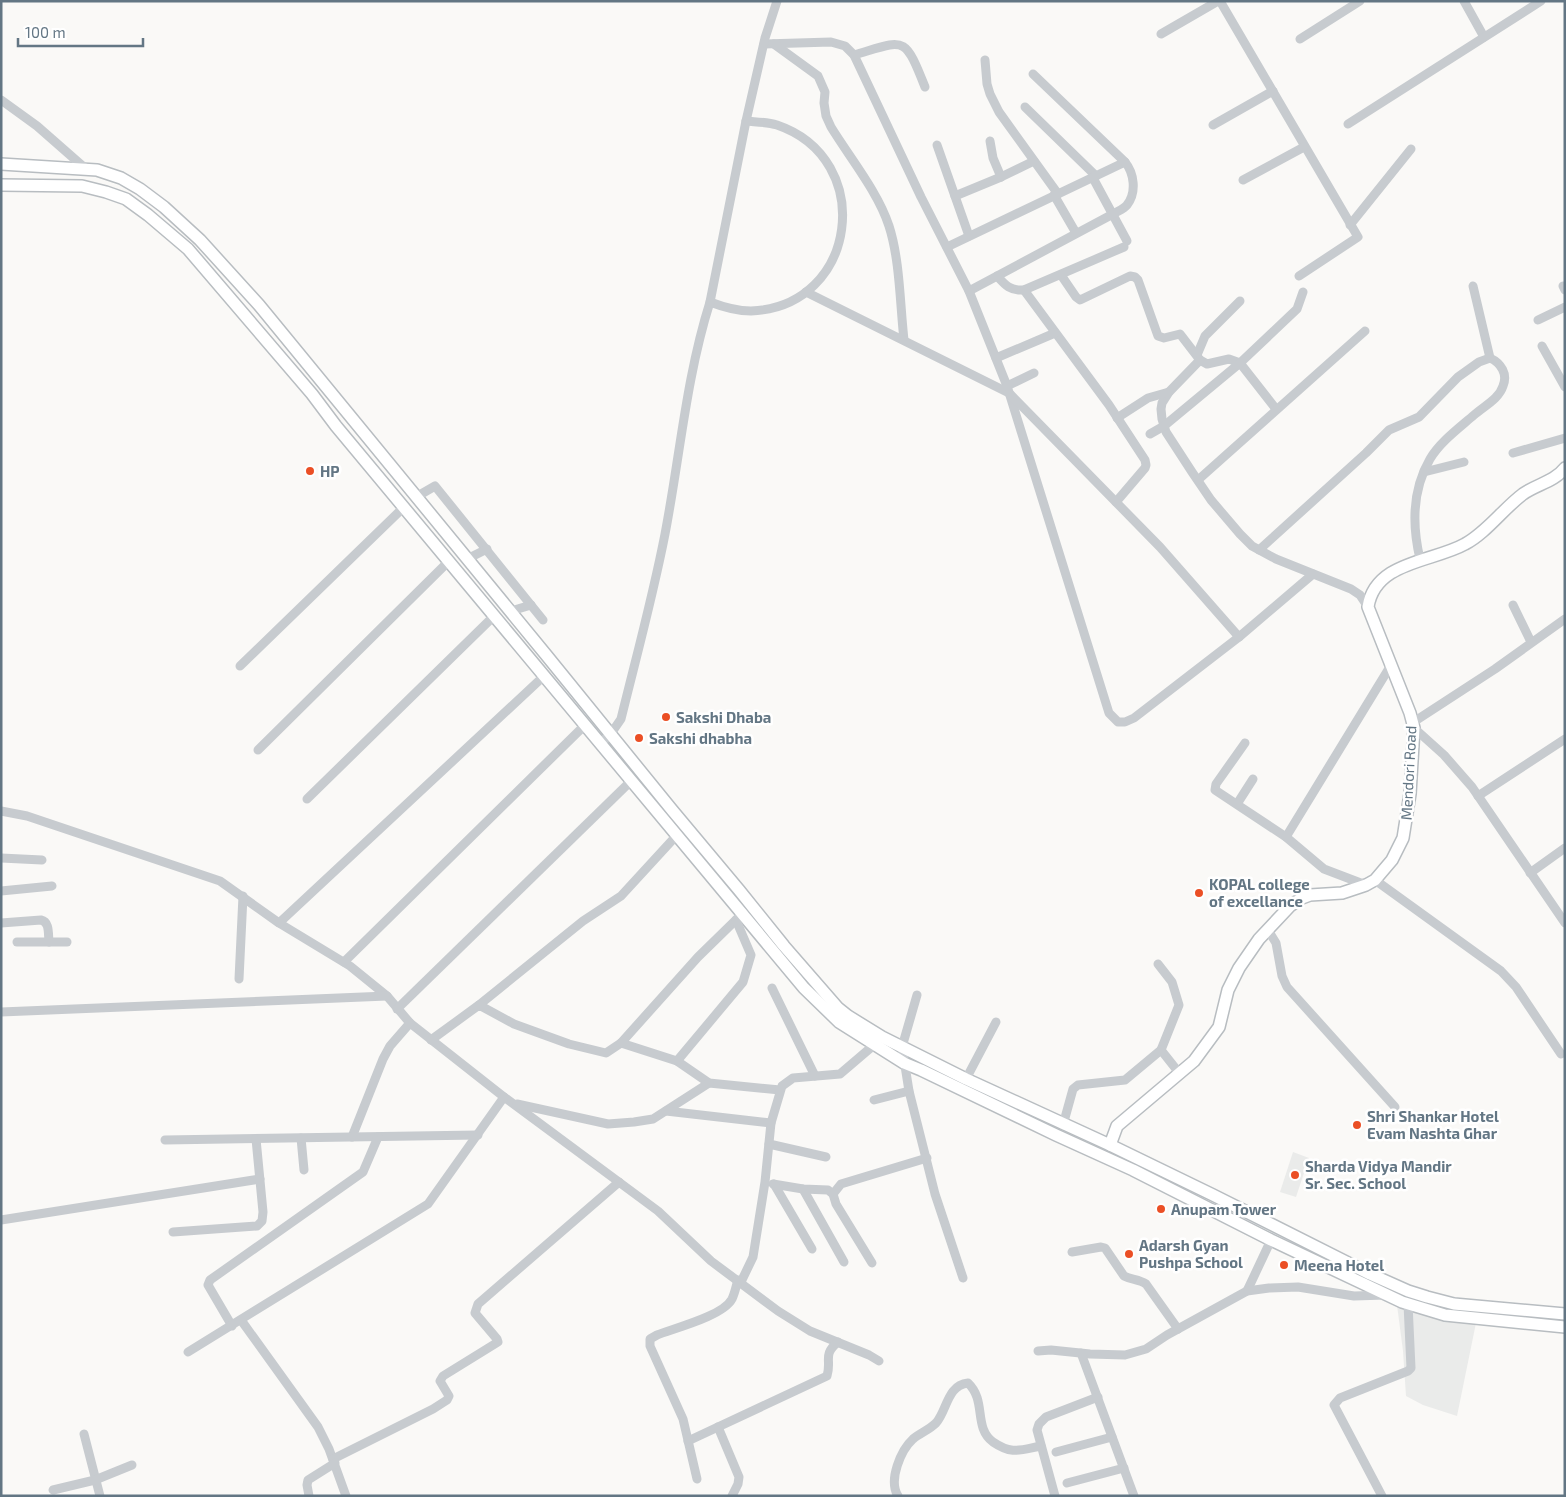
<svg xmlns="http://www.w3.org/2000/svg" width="1566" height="1497" font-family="'Exo 2',sans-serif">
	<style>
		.built { fill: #eaebea }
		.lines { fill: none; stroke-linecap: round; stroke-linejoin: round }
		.major-casing { stroke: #b8bdc1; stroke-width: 14 }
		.minor { stroke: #c7cbcf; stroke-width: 9 }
		.major { stroke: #fff; stroke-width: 11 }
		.poi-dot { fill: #eb4f25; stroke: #fff; stroke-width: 2 }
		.labels { text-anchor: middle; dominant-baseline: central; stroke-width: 5; stroke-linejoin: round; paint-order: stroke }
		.poi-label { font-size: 15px; font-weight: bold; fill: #637684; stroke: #fff; text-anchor: start }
		.street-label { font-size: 15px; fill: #637684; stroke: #fff }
	</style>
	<rect width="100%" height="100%" fill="#faf9f7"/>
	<g class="built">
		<path d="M 1293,1152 L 1309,1158 L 1296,1197 L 1280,1192 Z"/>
		<path d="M 1397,1305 L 1477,1318 L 1457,1416 L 1423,1405 L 1406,1396 L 1403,1351 Z"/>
	</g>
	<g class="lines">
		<g class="major-casing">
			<g id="major">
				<path d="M 1,164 L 97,170 L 121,178 L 140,189 L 164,207 L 200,240 L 259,305 L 547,656 L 672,810 L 739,890 L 784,946 L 838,1008 L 848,1016 L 882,1037 L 966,1079 L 1110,1145 L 1213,1195 L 1370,1274 L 1408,1291 L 1427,1297 L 1454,1304 L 1565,1314"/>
				<path d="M 1,185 L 82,186 L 106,192 L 126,199 L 148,215 L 188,249 L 312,394 L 336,426 L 804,988 L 839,1022 L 904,1063 L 921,1070 L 1056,1135 L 1133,1170 L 1271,1240 L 1402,1302 L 1445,1315 L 1565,1327"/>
				<path d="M 1110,1145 L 1117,1126 L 1194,1061 L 1219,1027 L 1228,990 L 1239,968 L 1259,939 L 1290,906 L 1302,898 L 1310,895 L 1342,893 L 1366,885 L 1375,880 L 1392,860 L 1403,838 L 1410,794 L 1414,728 L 1410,713 L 1368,607 C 1375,561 1433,562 1465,544 C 1486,533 1503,509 1523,494 C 1537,484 1554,482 1565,468"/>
			</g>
		</g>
		<g class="minor">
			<path d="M 1220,1 L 1358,237 L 1299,276"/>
			<path d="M 1464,1 L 1484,37"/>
			<path d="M 1161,34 L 1218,1"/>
			<path d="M 1300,39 L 1360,1"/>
			<path d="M 764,44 L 831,42 L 845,46 L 854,55 L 921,197 L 969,291 L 1007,386 L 1109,713 L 1118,722 L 1125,722 L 1134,718 L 1239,637 L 1313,574"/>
			<path d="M 774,44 L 818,76 L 825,92 L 824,103 L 826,116 L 831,127 C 850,158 878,192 889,226 C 900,260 900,305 904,340"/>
			<path d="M 854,55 C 905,40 904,34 925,87"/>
			<path d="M 985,60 L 987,84 L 990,94 L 999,112 L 1058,194"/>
			<path d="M 1,100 L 37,126 L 86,169"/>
			<path d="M 1025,107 L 1096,176"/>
			<path d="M 1348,124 L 1541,1"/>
			<path d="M 1213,125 L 1273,91"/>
			<path d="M 990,141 L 993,158 L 1001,177"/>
			<path d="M 937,145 L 969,236"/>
			<path d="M 1093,178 L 1127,241"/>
			<path d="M 1243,180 L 1304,147"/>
			<path d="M 1054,195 L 1076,233"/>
			<path d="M 955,196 L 1001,177 L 1034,161"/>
			<path d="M 1350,225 L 1411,149"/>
			<path d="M 947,247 L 1125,162"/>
			<path d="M 1061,275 L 1076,297 L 1080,300 L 1130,276 L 1135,277 L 1138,280 L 1158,336 L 1164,338 L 1180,334 L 1200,360 L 1207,364 L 1229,359 L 1240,363 L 1276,409"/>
			<path d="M 997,276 C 1005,285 1010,291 1024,290 L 1124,247"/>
			<path d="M 1473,286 L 1490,358"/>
			<path d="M 1563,286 L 1565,290"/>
			<path d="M 1024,290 L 1109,405 L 1145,460 L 1146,465 L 1145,468 L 1116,502"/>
			<path d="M 969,291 L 1113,214 C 1118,211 1124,209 1127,205 C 1137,192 1134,173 1125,162 L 1033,74"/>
			<path d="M 806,292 L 1009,393 L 1160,547 L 1239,637"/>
			<path d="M 710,302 C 723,307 737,311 751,311 C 858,307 877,159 777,125 C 767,122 756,122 746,121"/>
			<path d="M 1538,320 L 1565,307"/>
			<path d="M 1542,346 L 1565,387"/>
			<path d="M 1197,355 L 1205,336 L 1240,301"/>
			<path d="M 996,358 L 1055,333"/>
			<path d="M 1200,360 L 1169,392 L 1162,403 L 1161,409 L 1162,419 L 1166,432 L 1192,472 L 1211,500 L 1240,534 L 1252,546 L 1276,559 L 1351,589 L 1360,595 L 1368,607"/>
			<path d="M 1007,386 L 1034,373"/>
			<path d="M 1117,418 L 1148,398 L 1169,392"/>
			<path d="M 1150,434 L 1164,426 L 1240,363 L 1297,309 L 1303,292"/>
			<path d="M 1513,453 L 1565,438"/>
			<path d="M 1424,472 L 1464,462"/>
			<path d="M 1198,480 L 1365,331"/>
			<path d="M 416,497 L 435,486 L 543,620"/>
			<path d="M 1259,550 L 1366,453 L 1389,430 L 1419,417 L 1458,377 L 1479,362 L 1490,358 C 1501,363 1508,374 1503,386 C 1499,399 1484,406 1474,415 C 1459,428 1440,442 1430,459 C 1412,490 1412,525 1420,559"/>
			<path d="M 467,559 L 487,549"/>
			<path d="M 1513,605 L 1531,642"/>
			<path d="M 511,611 L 531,605"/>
			<path d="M 240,666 L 404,507"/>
			<path d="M 1412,723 L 1495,669 L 1565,619"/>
			<path d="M 1414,728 L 1444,755 L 1472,787 L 1565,923"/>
			<path d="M 600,743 L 610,735 L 621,719 C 636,658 653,596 665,534 C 680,456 686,378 710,302 L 746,121 L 765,38 L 777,1"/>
			<path d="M 1245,743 L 1216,784 L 1215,790 L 1286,837 L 1324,869 L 1366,885"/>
			<path d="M 258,750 L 449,561"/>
			<path d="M 1478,796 L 1565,739"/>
			<path d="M 307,799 L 494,616"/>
			<path d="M 1237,804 L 1253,779"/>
			<path d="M 1,811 L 27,816 L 220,881 L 279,923 L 350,966 L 387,996 L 410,1023 L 504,1097 L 658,1211 L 711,1261 L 778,1311 L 810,1331 L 869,1355 L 879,1361"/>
			<path d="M 1286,837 L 1391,665"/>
			<path d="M 1,858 L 42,860"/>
			<path d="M 1530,873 L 1565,848"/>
			<path d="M 1375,880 L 1501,971 L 1516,987 L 1561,1054"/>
			<path d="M 1,891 L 52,886"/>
			<path d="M 1,923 L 41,920 C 50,922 48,934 49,942"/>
			<path d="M 279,923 L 544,676"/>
			<path d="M 1268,930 L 1276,943 L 1282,976 L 1287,987 L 1395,1107"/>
			<path d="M 17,942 L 67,942"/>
			<path d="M 344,962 L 584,726"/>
			<path d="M 1158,964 L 1172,982 L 1179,1005 L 1161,1050 L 1180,1074"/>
			<path d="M 239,979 L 243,896"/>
			<path d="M 772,988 L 815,1076"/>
			<path d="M 917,995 L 902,1047 L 909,1091 L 935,1194 L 963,1278"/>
			<path d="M 479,1005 L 583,921 L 621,896 L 677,835"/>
			<path d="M 397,1009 L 631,781"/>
			<path d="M 1,1012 L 387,996"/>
			<path d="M 431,1040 L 479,1005 L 514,1024 L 569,1044 L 606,1053 L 621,1043 L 677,1061 L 709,1083 L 780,1090"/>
			<path d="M 621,1043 L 698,957 L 743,913"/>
			<path d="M 677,1061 L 743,982 L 751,955 L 736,920"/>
			<path d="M 966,1079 L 996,1022"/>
			<path d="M 874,1100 L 909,1091"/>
			<path d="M 517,1104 L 608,1124 L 634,1122 L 653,1119 L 709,1083"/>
			<path d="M 666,1111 L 771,1123"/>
			<path d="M 1063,1125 L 1073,1089 L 1078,1085 L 1125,1080 L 1161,1050"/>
			<path d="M 352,1137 L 383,1059 L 390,1046 L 410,1023"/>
			<path d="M 301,1138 L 304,1170"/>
			<path d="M 165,1140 L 478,1135"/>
			<path d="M 769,1144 L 826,1157"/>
			<path d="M 773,1184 L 803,1189 L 828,1190 L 833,1194"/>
			<path d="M 774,1184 L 812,1249"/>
			<path d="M 803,1189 L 844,1262"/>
			<path d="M 1,1220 L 260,1179"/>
			<path d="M 173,1232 L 257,1226 L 262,1221 L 263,1212 L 256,1139"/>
			<path d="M 1072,1252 L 1101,1247 L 1105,1248 L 1124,1276 C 1132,1280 1139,1279 1146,1284 L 1178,1329"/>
			<path d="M 872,1263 L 836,1204 L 833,1194 L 841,1184 L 927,1158"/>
			<path d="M 741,1282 L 753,1257 L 765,1182 L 771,1123 L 782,1086 L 793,1078 L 840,1074 L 874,1045"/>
			<path d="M 1247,1291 L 1271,1240"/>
			<path d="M 241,1320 L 318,1427 L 329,1449 L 346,1496"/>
			<path d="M 232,1326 L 208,1285 L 210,1280 L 363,1172 L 378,1137"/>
			<path d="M 1038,1351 L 1051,1350 L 1090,1354 L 1125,1355 L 1146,1349 L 1167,1335 L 1247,1291 L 1269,1288 L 1298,1287 L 1354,1296 L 1386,1295"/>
			<path d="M 188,1352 L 428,1204 L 504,1097"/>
			<path d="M 1081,1353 L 1134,1496"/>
			<path d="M 718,1427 L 739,1477 L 738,1484 L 732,1496"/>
			<path d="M 84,1434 L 100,1496"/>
			<path d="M 688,1441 L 827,1376 C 832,1360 822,1355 838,1342"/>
			<path d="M 1056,1452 L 1112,1437"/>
			<path d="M 333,1459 L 433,1409 L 447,1400 L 449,1396 L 440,1381 L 443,1376 L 498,1342 L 497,1339 L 475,1313 L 478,1304 L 619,1182"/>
			<path d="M 697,1479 L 683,1419 L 650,1346 L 650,1339 L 657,1335 C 675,1328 723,1316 732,1299 C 735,1293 736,1286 738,1280"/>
			<path d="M 1067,1483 L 1124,1468"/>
			<path d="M 53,1490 L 95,1480 L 132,1465"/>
			<path d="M 309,1496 L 307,1485 L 308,1480 L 335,1463"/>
			<path d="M 898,1496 C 888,1480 901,1450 913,1439 C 920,1433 929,1430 936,1423 C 947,1411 947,1385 968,1383 C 987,1401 973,1427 993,1442 C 1012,1455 1020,1450 1041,1446"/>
			<path d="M 1055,1496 L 1037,1430 L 1039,1424 L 1046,1417 L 1098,1397"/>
			<path d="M 1382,1496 L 1334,1405 L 1340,1398 L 1408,1371 L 1411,1368 L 1408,1304"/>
		</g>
		<use href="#major" class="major"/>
	</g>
	<g class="poi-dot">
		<circle cx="310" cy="471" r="5"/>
		<circle cx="666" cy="717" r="5"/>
		<circle cx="639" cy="738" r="5"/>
		<circle cx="1199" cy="893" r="5"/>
		<circle cx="1357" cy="1125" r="5"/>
		<circle cx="1295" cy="1175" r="5"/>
		<circle cx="1161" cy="1209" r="5"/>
		<circle cx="1129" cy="1254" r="5"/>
		<circle cx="1284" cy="1265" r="5"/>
	</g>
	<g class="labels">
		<g class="poi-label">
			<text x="320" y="471">HP</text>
			<text x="676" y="717">Sakshi Dhaba</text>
			<text x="649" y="738">Sakshi dhabha</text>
			<text x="1209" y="884">KOPAL college<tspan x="1209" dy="17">of excellance</tspan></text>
			<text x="1367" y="1116">Shri Shankar Hotel<tspan x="1367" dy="17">Evam Nashta Ghar</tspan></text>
			<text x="1305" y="1166">Sharda Vidya Mandir<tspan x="1305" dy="17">Sr. Sec. School</tspan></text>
			<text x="1171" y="1209">Anupam Tower</text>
			<text x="1139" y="1245">Adarsh Gyan<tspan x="1139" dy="17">Pushpa School</tspan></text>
			<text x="1294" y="1265">Meena Hotel</text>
		</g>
		<g class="street-label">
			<text transform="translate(1408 773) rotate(-87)">Mendori Road</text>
		</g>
	</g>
	<rect width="1566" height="1497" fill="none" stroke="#637684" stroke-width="5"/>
	<path d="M18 38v8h125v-8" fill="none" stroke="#637684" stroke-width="2.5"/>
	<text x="25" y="38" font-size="15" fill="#637684" stroke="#ffffff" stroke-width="4" paint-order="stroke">100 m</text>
</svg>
